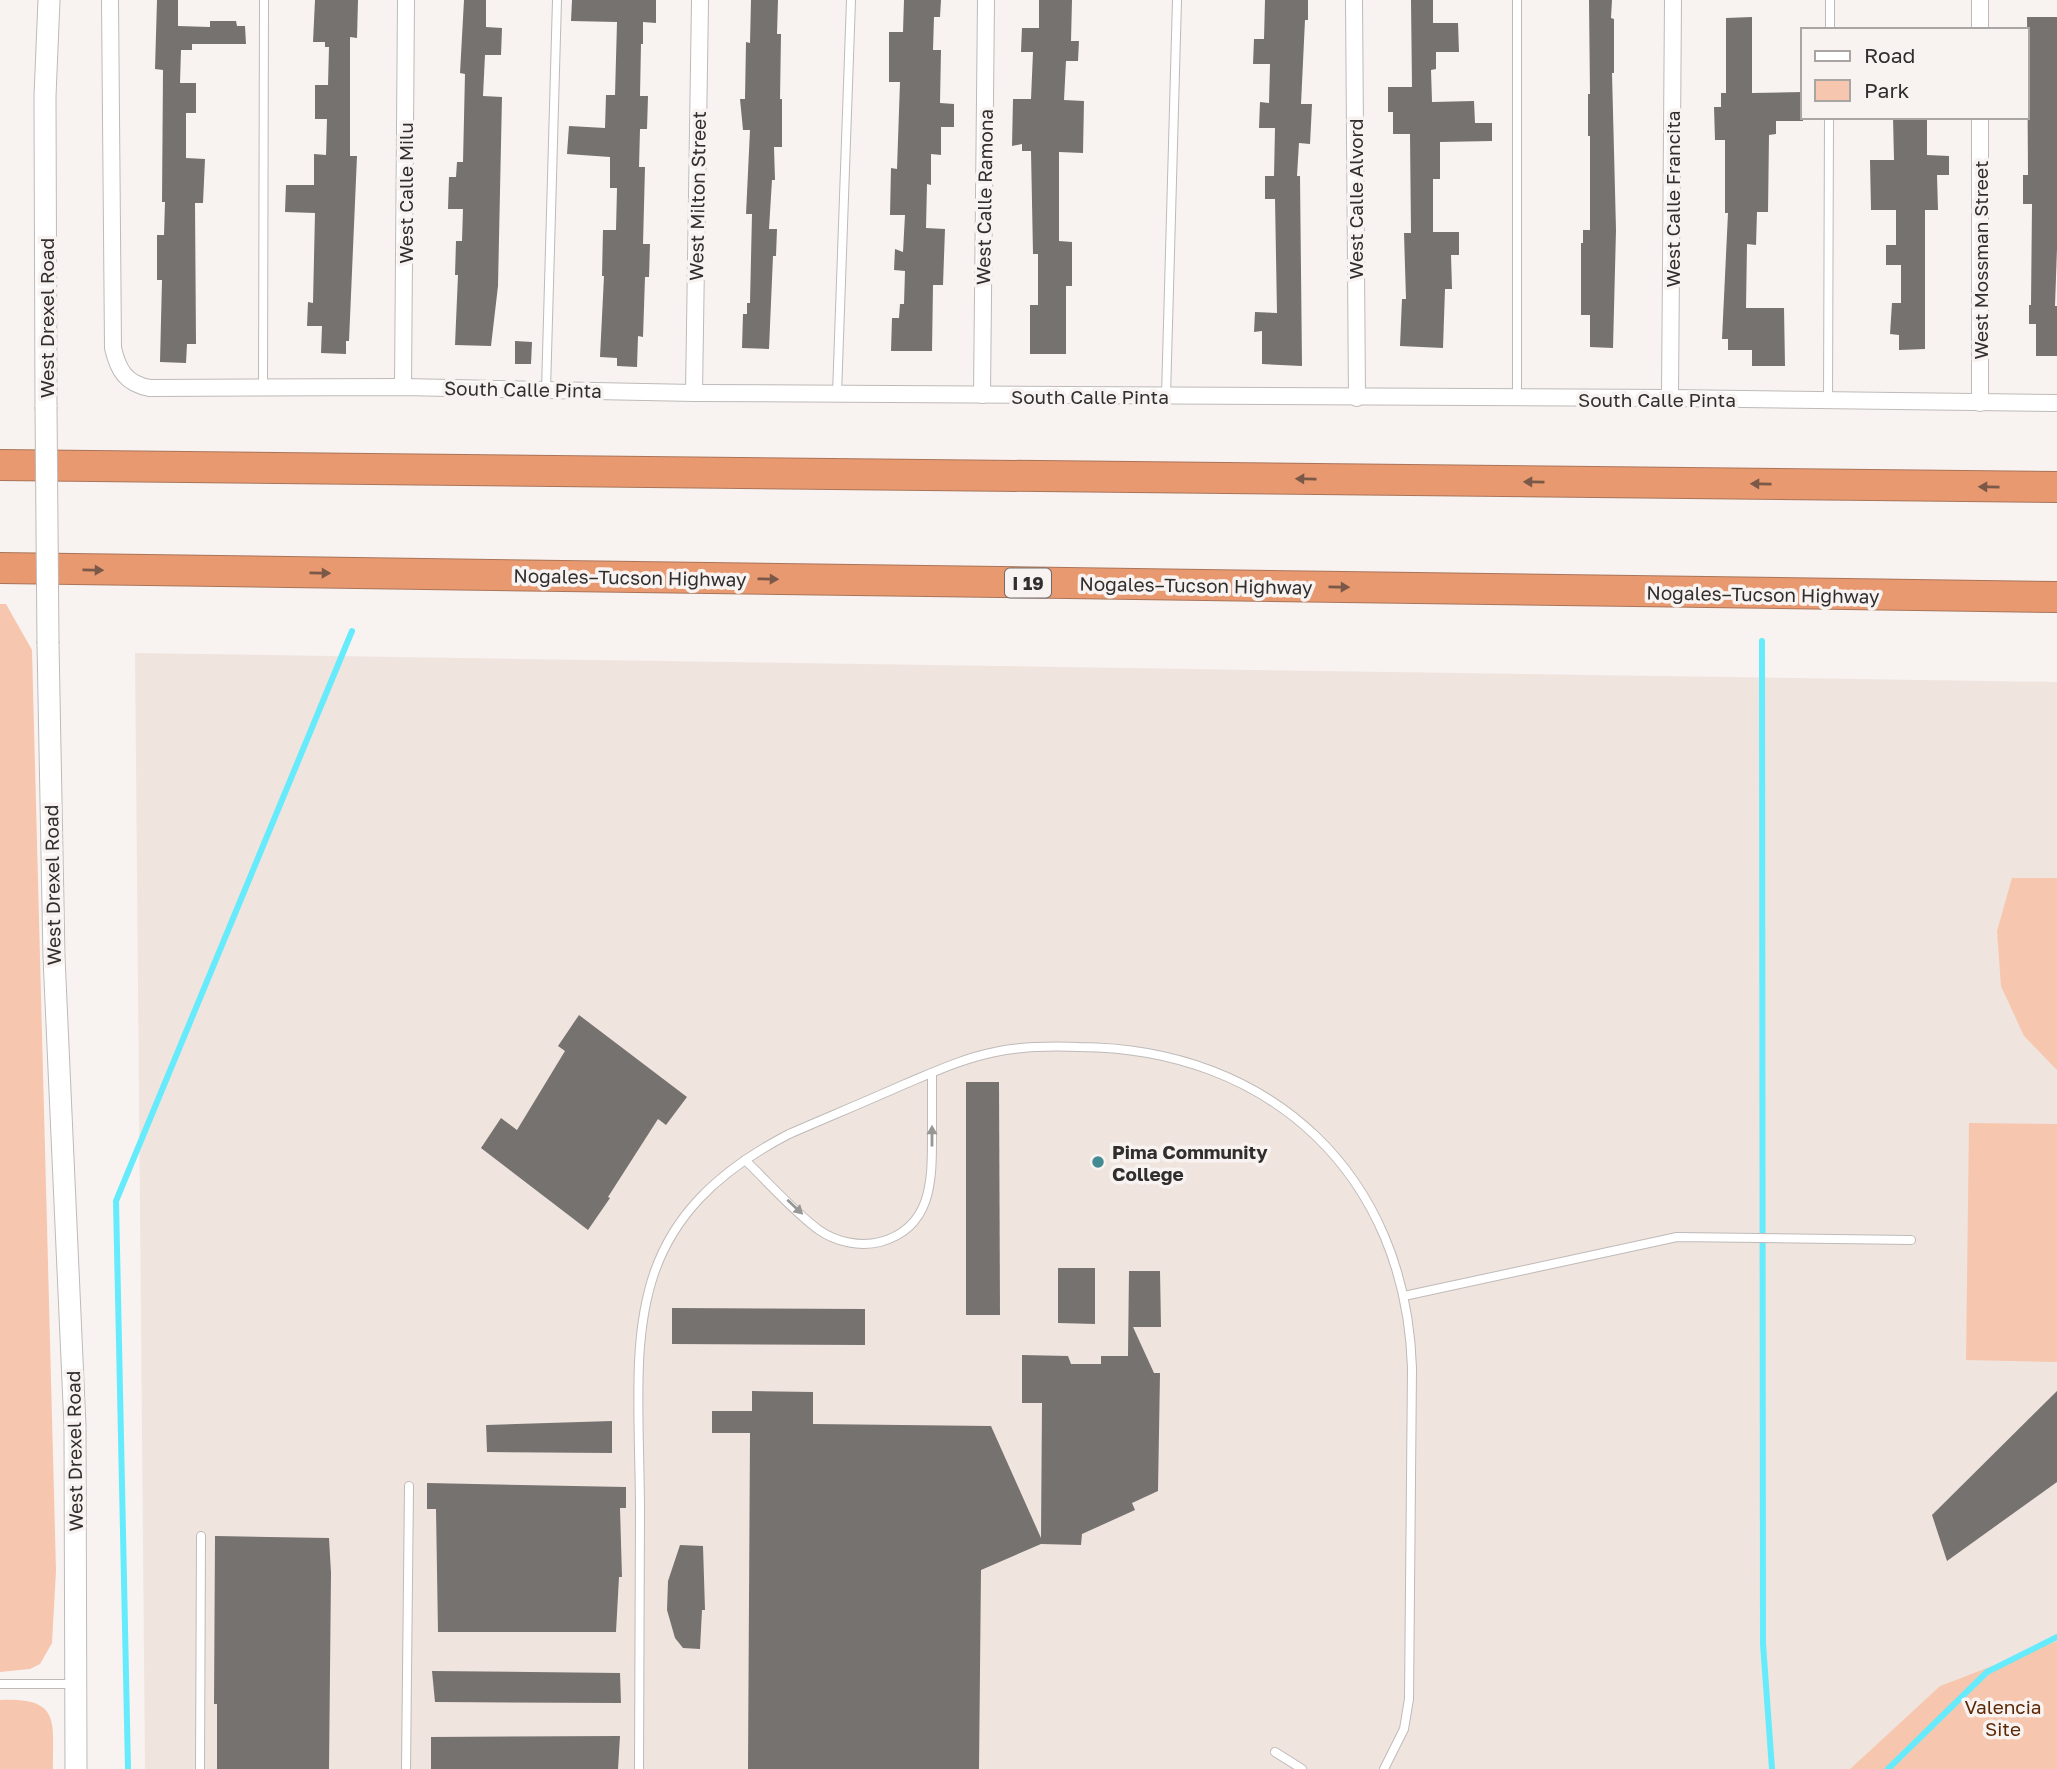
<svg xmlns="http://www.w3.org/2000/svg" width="2057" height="1769" font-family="'Golos Text',sans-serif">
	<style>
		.built { fill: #f0e4de }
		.green { fill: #f7c6ae }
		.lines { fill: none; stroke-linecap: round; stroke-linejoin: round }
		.stream { stroke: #66ebfc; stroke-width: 6 }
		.building { fill: #767270 }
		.service-casing { stroke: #bebab8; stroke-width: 10 }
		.minor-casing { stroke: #bebab8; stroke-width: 18 }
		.tertiary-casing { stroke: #bebab8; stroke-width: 23 }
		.motorway-casing { stroke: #a97459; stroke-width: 32 }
		.service { stroke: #fff; stroke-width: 8 }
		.minor { stroke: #fff; stroke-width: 16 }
		.tertiary { stroke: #fff; stroke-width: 21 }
		.motorway { stroke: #e99970; stroke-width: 30 }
		.tertiary-bridge-casing { stroke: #bebab8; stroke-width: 23; stroke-linecap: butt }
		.tertiary-bridge { stroke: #fff; stroke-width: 21 }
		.oneway { fill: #7b5948 }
		.oneway2 { fill: #989796 }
		.poi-dot { fill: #438a93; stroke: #f8f3f1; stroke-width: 2.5 }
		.labels { text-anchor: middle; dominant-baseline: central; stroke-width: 7; stroke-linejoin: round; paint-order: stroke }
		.shield { fill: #f8f3f1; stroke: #6d6a68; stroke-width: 2 }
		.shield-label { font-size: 18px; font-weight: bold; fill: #312f2e }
		.street-label { font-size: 19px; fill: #312f2e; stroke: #f8f3f1 }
		.poi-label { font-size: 19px; font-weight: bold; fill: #312f2e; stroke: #f8f3f1; text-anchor: start }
		.park-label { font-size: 19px; fill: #5d2806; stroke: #f8f3f1 }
	</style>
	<rect width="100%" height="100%" fill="#f8f3f1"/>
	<path class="built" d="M 135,653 L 2057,682 L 2057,1641 L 1940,1686 L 1850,1769 L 145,1769 Z"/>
	<g class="green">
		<path d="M 0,604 L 6,604 L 32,650 L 56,1571 L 52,1643 L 40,1664 L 30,1669 L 0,1672 Z"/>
		<path d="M 2012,878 L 2057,878 L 2057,1070 L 2024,1036 L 2001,986 L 1997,931 Z"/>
		<path d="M 1969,1123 L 2057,1124 L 2057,1362 L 1966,1360 Z"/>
		<path d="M 2057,1641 L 2057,1769 L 1850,1769 L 1940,1686 Z"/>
		<path d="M 0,1700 C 60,1698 53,1719 53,1769 L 0,1769 Z"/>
	</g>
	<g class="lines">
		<g class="stream">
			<path d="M 1762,641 L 1763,1644 L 1772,1769"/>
			<path d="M 128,1769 L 116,1201 L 352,631"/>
			<path d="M 1888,1769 L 1987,1672 L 2057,1637"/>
		</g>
	</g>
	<g class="building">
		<path d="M 157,0 L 178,0 L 178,26 L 210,27 L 210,21 L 236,21 L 237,26 L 245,26 L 246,44 L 192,44 L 192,50 L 181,50 L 180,83 L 196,83 L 196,113 L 186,113 L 186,158 L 205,159 L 203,203 L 195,203 L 196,344 L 187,344 L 186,363 L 160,362 L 162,280 L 157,280 L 157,235 L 164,235 L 165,202 L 162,202 L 163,70 L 155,69 Z"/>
		<path d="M 315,0 L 358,0 L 357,38 L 350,37 L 350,156 L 357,156 L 349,341 L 346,341 L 346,354 L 321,353 L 322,326 L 307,326 L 308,302 L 313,303 L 315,213 L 285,212 L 286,185 L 314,185 L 314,154 L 326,155 L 327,119 L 315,119 L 315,85 L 328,85 L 329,47 L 325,47 L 325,42 L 313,42 Z"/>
		<path d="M 464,0 L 486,0 L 486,27 L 502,28 L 501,55 L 485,55 L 483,96 L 502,97 L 498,286 L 491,346 L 455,345 L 458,275 L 455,275 L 456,241 L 462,241 L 463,209 L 448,209 L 449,177 L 456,177 L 457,162 L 463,162 L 465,74 L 460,73 Z"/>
		<path d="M 572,0 L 656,0 L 656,23 L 643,22 L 643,44 L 641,44 L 640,96 L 648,96 L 647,129 L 640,129 L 639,167 L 645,167 L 643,244 L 650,244 L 649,277 L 645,277 L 643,337 L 638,336 L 637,367 L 617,366 L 617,358 L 600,357 L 604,276 L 602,276 L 603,230 L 616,230 L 617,188 L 610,188 L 610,157 L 567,154 L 569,126 L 605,128 L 606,95 L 615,95 L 617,22 L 571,21 Z"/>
		<path d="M 751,0 L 778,0 L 777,34 L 781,34 L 780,99 L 782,99 L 782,147 L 774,147 L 775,180 L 772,180 L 769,229 L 777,229 L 776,256 L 773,256 L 769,349 L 742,348 L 743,314 L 747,314 L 747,303 L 750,303 L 752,214 L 746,214 L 750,130 L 743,130 L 740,99 L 745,99 L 746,42 L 750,43 Z"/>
		<path d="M 904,0 L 941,0 L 940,17 L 934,17 L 933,50 L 941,50 L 940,103 L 954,104 L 954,127 L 941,127 L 941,155 L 931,154 L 931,185 L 927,184 L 926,228 L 945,229 L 943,285 L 933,285 L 932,351 L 891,351 L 892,318 L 899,318 L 900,304 L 904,304 L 905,271 L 894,270 L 895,249 L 903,252 L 905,215 L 890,215 L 891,168 L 897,169 L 900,82 L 889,82 L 889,32 L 903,32 Z"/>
		<path d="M 1039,0 L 1072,0 L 1071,41 L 1079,41 L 1078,61 L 1066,61 L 1064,100 L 1084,101 L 1083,153 L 1059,152 L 1059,241 L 1072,242 L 1072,286 L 1066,286 L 1066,354 L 1030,354 L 1030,305 L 1038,305 L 1038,254 L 1033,254 L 1031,151 L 1022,151 L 1022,144 L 1012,146 L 1013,99 L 1031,99 L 1033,52 L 1021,52 L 1022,28 L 1039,28 Z"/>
		<path d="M 1265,0 L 1308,0 L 1308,20 L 1305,20 L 1301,104 L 1312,104 L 1310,144 L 1299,143 L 1297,176 L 1300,176 L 1302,366 L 1262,364 L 1262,331 L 1254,332 L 1255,312 L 1277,313 L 1275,199 L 1265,199 L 1265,176 L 1274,176 L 1275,128 L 1259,128 L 1260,102 L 1269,103 L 1270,64 L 1253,64 L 1254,39 L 1264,39 Z"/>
		<path d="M 1411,0 L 1433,0 L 1433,23 L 1458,23 L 1459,52 L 1436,52 L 1436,69 L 1431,70 L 1432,102 L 1474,101 L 1475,123 L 1492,123 L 1492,141 L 1440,142 L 1440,179 L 1433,179 L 1433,232 L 1459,232 L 1459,255 L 1451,255 L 1452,289 L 1445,289 L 1443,348 L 1400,346 L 1402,299 L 1406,299 L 1404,233 L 1411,233 L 1410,134 L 1393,134 L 1393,112 L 1388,112 L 1388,87 L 1412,87 Z"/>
		<path d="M 1589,0 L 1612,0 L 1611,18 L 1614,19 L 1614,73 L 1612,73 L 1616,230 L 1613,348 L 1590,347 L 1590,315 L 1581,315 L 1581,243 L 1583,243 L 1583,230 L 1590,230 L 1590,136 L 1588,136 L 1588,94 L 1590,94 Z"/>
		<path d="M 1752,17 L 1752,93 L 1803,92 L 1803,121 L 1776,121 L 1776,134 L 1769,135 L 1768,212 L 1757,212 L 1756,245 L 1747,244 L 1746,308 L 1784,308 L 1785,366 L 1752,366 L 1752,350 L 1728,350 L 1728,339 L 1722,339 L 1728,213 L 1725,213 L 1725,140 L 1715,140 L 1714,107 L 1721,107 L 1721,93 L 1726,93 L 1726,18 Z"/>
		<path d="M 2027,17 L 2057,17 L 2057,249 L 2055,306 L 2057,306 L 2057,356 L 2036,356 L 2036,324 L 2029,324 L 2029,305 L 2031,305 L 2032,204 L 2023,204 L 2023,175 L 2028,175 Z"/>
		<path d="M 1893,117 L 1927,117 L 1927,155 L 1949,156 L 1949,175 L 1937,175 L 1938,210 L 1925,210 L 1925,349 L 1899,350 L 1899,335 L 1890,334 L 1892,303 L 1901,303 L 1901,265 L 1886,265 L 1886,245 L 1896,245 L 1896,210 L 1871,210 L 1870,160 L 1894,160 Z"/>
		<path d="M 515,341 L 532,342 L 531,364 L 515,364 Z"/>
		<path d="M 579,1015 L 687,1097 L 666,1125 L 658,1119 L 608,1197 L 610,1198 L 588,1230 L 481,1148 L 501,1118 L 517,1130 L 565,1051 L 558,1046 Z"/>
		<path d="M 966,1082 L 999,1082 L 1000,1315 L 966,1315 Z"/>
		<path d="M 1058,1268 L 1095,1268 L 1095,1324 L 1058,1323 Z"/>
		<path d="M 1129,1271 L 1160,1271 L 1161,1327 L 1133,1327 L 1154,1373 L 1160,1373 L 1158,1491 L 1132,1503 L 1135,1510 L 1082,1534 L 1081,1545 L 1041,1544 L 981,1570 L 979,1769 L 748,1769 L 750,1433 L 712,1433 L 712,1411 L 752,1411 L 752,1391 L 813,1392 L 813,1424 L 991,1426 L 1041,1538 L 1042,1403 L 1022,1403 L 1022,1355 L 1068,1356 L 1071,1364 L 1101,1364 L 1101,1356 L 1128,1356 Z"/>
		<path d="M 672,1308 L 865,1309 L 865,1345 L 672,1344 Z"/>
		<path d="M 2057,1391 L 2057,1482 L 1947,1561 L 1932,1515 Z"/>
		<path d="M 612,1421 L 612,1453 L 487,1452 L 486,1425 Z"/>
		<path d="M 427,1483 L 626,1487 L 626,1508 L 620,1508 L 622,1577 L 619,1577 L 616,1632 L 438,1632 L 436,1509 L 427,1509 Z"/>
		<path d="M 215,1536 L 329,1538 L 331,1573 L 329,1769 L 217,1769 L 217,1704 L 214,1704 Z"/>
		<path d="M 680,1545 L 703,1546 L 705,1610 L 702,1610 L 700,1649 L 683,1648 L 675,1638 L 667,1610 L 668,1581 Z"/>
		<path d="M 432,1671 L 620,1673 L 621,1703 L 435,1702 Z"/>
		<path d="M 620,1736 L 618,1769 L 431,1769 L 431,1737 Z"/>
	</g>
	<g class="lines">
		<g class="service-casing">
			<g id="service">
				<path d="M 1517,0 L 1517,398"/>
				<path d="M 1830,30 L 1830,0"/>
				<path d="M 263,387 L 264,0"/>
				<path d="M 546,390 L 557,0"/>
				<path d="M 837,394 L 851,0"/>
				<path d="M 1166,396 L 1177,0"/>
				<path d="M 1828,401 L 1829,117"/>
				<path d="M 745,1160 C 768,1182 794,1212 819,1230 C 836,1242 860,1247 880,1242 C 932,1228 932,1181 932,1137 C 932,1116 932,1094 932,1073"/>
				<path d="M 1404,1296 L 1677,1237 L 1911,1240"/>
				<path d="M 0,1684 L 74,1684"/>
				<path d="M 1275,1752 L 1302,1769"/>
				<path d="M 200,1769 L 201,1536"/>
				<path d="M 406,1769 L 409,1486"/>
				<path d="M 639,1769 C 639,1682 640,1595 640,1508 C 639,1340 614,1225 789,1134 C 828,1117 867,1101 905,1084 C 934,1072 964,1058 995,1052 C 1022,1046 1051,1046 1079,1047 C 1271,1048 1406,1175 1412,1368 L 1409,1699 L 1404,1729 L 1384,1769"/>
			</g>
		</g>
		<g class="minor-casing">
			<g id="minor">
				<path d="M 110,0 L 113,348 C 118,370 126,384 150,388 L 403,387 L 694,393 L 1670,398 L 2057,403"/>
				<path d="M 1354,0 L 1357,398"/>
				<path d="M 1980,30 L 1980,0"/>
				<path d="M 403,387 L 406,0"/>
				<path d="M 694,393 L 700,0"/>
				<path d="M 982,395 L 986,0"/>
				<path d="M 1670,398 L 1673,0"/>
				<path d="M 1980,403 L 1980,117"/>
			</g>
		</g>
		<g class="tertiary-casing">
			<g id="tertiary">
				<path d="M 46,407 L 45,96 L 49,0"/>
				<path d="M 48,644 L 54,957 L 75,1426 L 76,1769"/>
			</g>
		</g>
		<g class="motorway-casing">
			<g id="motorway">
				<path d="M 0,465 L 2057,487"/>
				<path d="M 0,568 L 2057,597"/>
			</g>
		</g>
		<use href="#service" class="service"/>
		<use href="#minor" class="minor"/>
		<use href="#tertiary" class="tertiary"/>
		<use href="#motorway" class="motorway"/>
		<g class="tertiary-bridge-casing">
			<path id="tertiary-bridge" d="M 46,407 L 48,644"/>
		</g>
		<use href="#tertiary-bridge" class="tertiary-bridge"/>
	</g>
	<defs><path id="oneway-solid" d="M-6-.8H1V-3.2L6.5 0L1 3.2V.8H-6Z" transform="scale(1.75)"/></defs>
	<g class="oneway">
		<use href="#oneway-solid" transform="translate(1306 479) rotate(-179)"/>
		<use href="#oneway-solid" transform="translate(1534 482) rotate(-179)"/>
		<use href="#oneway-solid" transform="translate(1761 484) rotate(-179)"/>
		<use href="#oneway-solid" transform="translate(1989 487) rotate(-179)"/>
		<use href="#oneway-solid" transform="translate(93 570) rotate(1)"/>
		<use href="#oneway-solid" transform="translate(320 573) rotate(1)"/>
		<use href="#oneway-solid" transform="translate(768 579) rotate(1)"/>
		<use href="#oneway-solid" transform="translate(1339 587) rotate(1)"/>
	</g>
	<g class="oneway2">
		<use href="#oneway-solid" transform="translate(932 1136) rotate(-90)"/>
		<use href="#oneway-solid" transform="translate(795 1207) rotate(43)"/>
	</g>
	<circle class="poi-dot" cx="1098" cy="1162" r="7"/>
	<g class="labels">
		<rect class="shield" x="1005" y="568.5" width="46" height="29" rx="5"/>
		<g class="shield-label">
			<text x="1028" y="583">I 19</text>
		</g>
		<g class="street-label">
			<text transform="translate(405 193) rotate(-90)">West Calle Milu</text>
			<text transform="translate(697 196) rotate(-89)">West Milton Street</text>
			<text transform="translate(984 197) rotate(-89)">West Calle Ramona</text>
			<text transform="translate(1355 199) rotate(-90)">West Calle Alvord</text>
			<text transform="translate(1672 199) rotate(-90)">West Calle Francita</text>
			<text transform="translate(1980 260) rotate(-90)">West Mossman Street</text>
			<text transform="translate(46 318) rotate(-90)">West Drexel Road</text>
			<text transform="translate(523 389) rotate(1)">South Calle Pinta</text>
			<text x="1090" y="396">South Calle Pinta</text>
			<text x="1657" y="399">South Calle Pinta</text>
			<text transform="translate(630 577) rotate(1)">Nogales–Tucson Highway</text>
			<text transform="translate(1196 585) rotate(1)">Nogales–Tucson Highway</text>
			<text transform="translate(1763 594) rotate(1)">Nogales–Tucson Highway</text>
			<text transform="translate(52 885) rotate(-91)">West Drexel Road</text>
			<text transform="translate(74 1451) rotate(-91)">West Drexel Road</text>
		</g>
		<g class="poi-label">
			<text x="1112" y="1151">Pima Community<tspan x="1112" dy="22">College</tspan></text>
		</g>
		<g class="park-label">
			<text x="2003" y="1706">Valencia<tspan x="2003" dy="22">Site</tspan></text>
		</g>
	</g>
	<rect x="1801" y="28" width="228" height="91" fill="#f8f3f1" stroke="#a8a5a3" stroke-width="2"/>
	<rect x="1815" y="51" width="35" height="10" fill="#ffffff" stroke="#a8a5a3" stroke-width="2"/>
	<text x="1864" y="63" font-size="21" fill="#312f2e">Road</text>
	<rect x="1815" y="80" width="35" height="21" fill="#f7c6ae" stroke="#a8a5a3" stroke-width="2"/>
	<text x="1864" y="98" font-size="21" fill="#312f2e">Park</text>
</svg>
